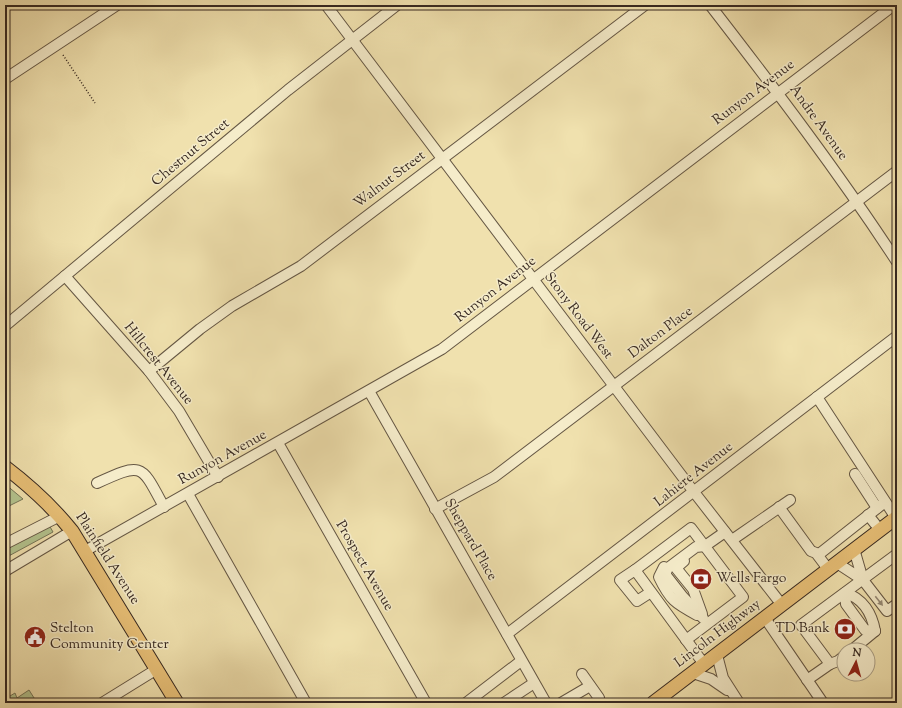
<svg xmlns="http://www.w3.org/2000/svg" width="902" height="708" font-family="'Sorts Mill Goudy',serif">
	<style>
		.green { fill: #b4c48f; stroke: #767658 }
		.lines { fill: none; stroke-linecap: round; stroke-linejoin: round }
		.minor-casing { stroke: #655744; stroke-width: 12 }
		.major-casing { stroke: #372921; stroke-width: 15 }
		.path { stroke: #372921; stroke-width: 1.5; stroke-dasharray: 1 2; stroke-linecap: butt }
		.minor { stroke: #f5ecca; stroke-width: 10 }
		.major { stroke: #e8c077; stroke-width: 13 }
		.oneway { fill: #968a76 }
		.labels { text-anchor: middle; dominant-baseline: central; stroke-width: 3; stroke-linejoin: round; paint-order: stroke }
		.street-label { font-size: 14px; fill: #372921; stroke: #f5ecca }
		.poi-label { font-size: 14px; fill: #372921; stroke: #f5ecca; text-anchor: start }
	</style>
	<rect width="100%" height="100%" fill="#f0e1ae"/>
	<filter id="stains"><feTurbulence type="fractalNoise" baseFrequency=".005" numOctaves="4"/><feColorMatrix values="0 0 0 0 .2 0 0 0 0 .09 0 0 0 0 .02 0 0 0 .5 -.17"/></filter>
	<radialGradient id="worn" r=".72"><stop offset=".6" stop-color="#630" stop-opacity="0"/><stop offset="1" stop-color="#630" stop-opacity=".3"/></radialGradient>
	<g class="green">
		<path d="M 5,484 L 23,499 L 5,508 Z"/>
		<path d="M 49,525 L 53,532 L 5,558 L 5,549 Z"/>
		<path d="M 29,690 L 36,701 L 33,703 L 5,703 L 5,699 L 15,693 L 17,698 Z"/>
	</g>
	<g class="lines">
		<g class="minor-casing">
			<g id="minor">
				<path d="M 326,5 L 694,492 L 782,605"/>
				<path d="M 710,5 C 775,89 839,173 897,262"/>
				<path d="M 5,79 L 117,5"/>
				<path d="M 65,276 L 149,371 L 179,411 L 218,477"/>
				<path d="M 5,326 L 288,90 L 397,5"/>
				<path d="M 149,371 L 200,329 L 232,306 L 301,266 L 645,5"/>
				<path d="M 369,391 L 546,703"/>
				<path d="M 817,397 L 896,518"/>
				<path d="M 278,443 L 426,703"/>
				<path d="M 855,474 L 877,508"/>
				<path d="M 97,483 C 143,462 141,464 164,507"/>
				<path d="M 188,494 L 306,703"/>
				<path d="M 779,507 L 811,551 L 816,553 L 828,569"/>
				<path d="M 435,509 L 494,477 L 897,171"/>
				<path d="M 868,515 L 880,530"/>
				<path d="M 732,540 L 790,500"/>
				<path d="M 5,544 L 60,516"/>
				<path d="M 85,551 L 442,349 L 894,5"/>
				<path d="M 818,555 L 885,502"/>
				<path d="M 684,561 L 676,568 L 693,589 L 702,614"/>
				<path d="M 837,563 L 863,580 L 854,549"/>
				<path d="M 664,567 L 659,577 C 670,600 675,603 697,615"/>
				<path d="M 635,570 L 691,528 L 743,597 L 686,640"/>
				<path d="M 5,571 L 72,531"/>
				<path d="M 863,580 L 887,611 L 897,604"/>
				<path d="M 651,592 L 637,601 L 620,580 L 635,570 L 698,656 L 704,664"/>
				<path d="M 845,593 L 846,604 L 865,630 L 875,631"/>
				<path d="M 845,593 C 863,598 872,614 875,631"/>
				<path d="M 703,618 L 683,597 L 665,574 L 668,568 L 696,547 L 705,546 L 725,532"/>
				<path d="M 765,618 L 823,703"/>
				<path d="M 507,634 L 897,336"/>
				<path d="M 852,650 L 875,631 L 873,630"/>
				<path d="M 717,655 L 723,678 L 739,703"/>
				<path d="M 830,664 L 838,661 L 844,656"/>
				<path d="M 693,673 L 711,679 L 727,690"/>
				<path d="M 582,674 L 599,698"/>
				<path d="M 807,680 L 830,664 L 801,625 L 897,554"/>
				<path d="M 102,703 L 157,669"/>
				<path d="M 466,703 L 521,661"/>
				<path d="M 504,703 L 534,683"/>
				<path d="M 561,703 L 590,686"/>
			</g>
		</g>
		<g class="major-casing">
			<g id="major">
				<path d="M 5,467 C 30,486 52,506 72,531 L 177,703"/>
				<path d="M 653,703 L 897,517"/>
			</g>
		</g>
		<path class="path" d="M 63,55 L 95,103"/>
		<use href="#minor" class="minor"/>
		<use href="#major" class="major"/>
	</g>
	<defs><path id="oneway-solid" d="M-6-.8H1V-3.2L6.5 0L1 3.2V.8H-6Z"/></defs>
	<use class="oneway" href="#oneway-solid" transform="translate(879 601) rotate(52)"/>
	<defs>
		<g id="bank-disc" transform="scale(1.15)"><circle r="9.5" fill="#8f2418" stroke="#f5ecca"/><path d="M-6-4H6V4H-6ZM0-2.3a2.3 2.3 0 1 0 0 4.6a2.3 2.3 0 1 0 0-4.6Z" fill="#fff"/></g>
		<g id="civic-disc" transform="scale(1.15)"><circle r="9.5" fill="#8f2418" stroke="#f5ecca"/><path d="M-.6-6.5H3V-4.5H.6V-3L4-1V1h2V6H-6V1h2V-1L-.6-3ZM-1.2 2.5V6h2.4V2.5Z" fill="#fff"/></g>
	</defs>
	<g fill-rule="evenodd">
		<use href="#bank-disc" x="701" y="579"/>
		<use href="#bank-disc" x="845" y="629"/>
		<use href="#civic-disc" x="35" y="637"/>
	</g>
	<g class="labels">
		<g class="street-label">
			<text transform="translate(754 93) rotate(-37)">Runyon Avenue</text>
			<text transform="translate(818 123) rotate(54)">Andre Avenue</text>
			<text transform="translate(191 153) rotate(-40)">Chestnut Street</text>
			<text transform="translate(390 180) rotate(-37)">Walnut Street</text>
			<text transform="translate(496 290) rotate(-38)">Runyon Avenue</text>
			<text transform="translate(578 316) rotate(53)">Stony Road West</text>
			<text transform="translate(661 333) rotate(-37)">Dalton Place</text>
			<text transform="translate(158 364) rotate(51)">Hillcrest Avenue</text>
			<text transform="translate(223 458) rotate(-29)">Runyon Avenue</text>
			<text transform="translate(694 475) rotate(-38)">Lahiere Avenue</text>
			<text transform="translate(470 540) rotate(60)">Sheppard Place</text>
			<text transform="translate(107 559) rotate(57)">Plainfield Avenue</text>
			<text transform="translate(364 566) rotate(60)">Prospect Avenue</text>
			<text transform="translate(718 634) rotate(-37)">Lincoln Highway</text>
		</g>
		<g class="poi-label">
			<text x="716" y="579">Wells Fargo</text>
			<text x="50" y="629">Stelton<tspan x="50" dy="16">Community Center</tspan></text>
			<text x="830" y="629" text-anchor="end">TD Bank</text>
		</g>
	</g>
	<rect width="902" height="708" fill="none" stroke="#f0e1ae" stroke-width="20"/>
	<rect x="6" y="6" width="890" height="696" fill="none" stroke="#372921" stroke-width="2"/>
	<rect x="10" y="10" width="882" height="688" fill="none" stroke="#372921"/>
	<g transform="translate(856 662) rotate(6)"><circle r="19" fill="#f5ecca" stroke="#a99e86"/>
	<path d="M0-3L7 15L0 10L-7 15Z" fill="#8f2418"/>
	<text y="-6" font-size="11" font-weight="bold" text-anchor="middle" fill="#372921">N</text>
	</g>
	<rect width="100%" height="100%" filter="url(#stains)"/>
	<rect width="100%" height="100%" fill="url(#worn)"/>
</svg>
